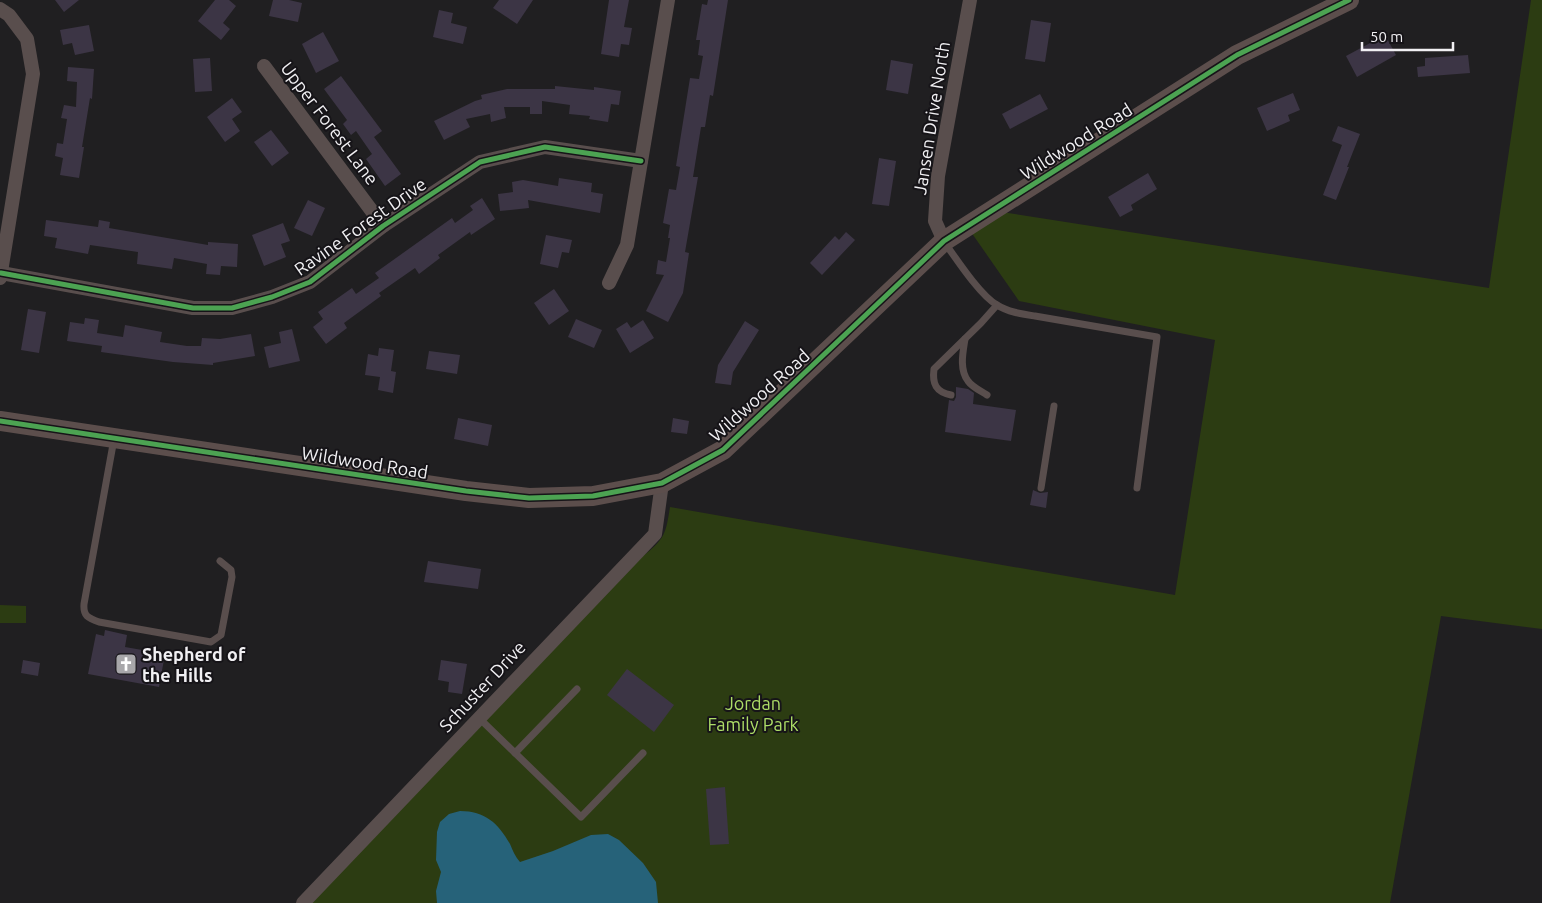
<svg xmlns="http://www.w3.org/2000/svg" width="1542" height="903" font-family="Ubuntu,sans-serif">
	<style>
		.green { fill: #2c3c12 }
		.water { fill: #266279 }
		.building { fill: #3c3545 }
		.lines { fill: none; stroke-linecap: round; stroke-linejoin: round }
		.lane { stroke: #594e4d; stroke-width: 7 }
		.street { stroke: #594e4d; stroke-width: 14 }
		.secondary { stroke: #5c4e4c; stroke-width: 20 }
		.cycleway-casing { stroke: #161418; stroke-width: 8 }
		.cycleway { stroke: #4ca352; stroke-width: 5 }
		.labels { text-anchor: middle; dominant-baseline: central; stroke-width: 4; stroke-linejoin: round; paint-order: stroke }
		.street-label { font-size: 18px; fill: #f1f0f3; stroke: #161418 }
		.poi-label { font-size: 18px; font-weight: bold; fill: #f1f0f3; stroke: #161418; text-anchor: start }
		.park-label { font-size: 18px; fill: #addd67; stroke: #161418 }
	</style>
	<rect width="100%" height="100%" fill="#201f21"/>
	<g class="green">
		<path d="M 1531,0 L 1542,0 L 1542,629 L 1441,616 L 1390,903 L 310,903 L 643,556 C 665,539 666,533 670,507 L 1175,595 L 1215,340 L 1019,301 L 971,232 L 1002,212 L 1489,288 Z"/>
		<path d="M 0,605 L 26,606 L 26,623 L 0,623 Z"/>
	</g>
	<path class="water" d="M 460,811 C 485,811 498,823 510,844 C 513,851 515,856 520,862 L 553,851 L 591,835 L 608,834 L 619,840 L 643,863 L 656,882 L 658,903 L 437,903 L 436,891 L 441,872 L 436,860 L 437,832 L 440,822 L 449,814 Z"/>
	<g class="building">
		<path d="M 55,0 L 79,0 L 64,12 Z"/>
		<path d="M 215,0 L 229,0 L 236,6 L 223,23 L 230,29 L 221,40 L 198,21 Z"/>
		<path d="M 273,0 L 289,0 L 302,3 L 298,22 L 269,16 Z"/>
		<path d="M 499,0 L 533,0 L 517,24 L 493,8 Z"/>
		<path d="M 609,0 L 629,0 L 624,27 L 632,28 L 629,45 L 621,44 L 619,57 L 601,54 Z"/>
		<path d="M 708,0 L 728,0 L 713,96 L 710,95 L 705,127 L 701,127 L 693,177 L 698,177 L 685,252 L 689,253 L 683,293 L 668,322 L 646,311 L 664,275 L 656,274 L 658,260 L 666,262 L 670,238 L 668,238 L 670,225 L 663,223 L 669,189 L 676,190 L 680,167 L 676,166 L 690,78 L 699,79 L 703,56 L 698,55 L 700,40 L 696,40 L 702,4 L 707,5 Z"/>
		<path d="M 439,10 L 453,13 L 451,23 L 467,27 L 463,44 L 433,37 Z"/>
		<path d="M 1031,20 L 1051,23 L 1045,62 L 1025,59 Z"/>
		<path d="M 89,25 L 94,51 L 75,55 L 72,43 L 63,45 L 60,30 Z"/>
		<path d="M 323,32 L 339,61 L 316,73 L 302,44 Z"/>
		<path d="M 1385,35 L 1396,55 L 1357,77 L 1346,56 Z"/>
		<path d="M 1468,55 L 1470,73 L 1418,77 L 1417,67 L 1425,66 L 1425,58 Z"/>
		<path d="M 210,58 L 212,91 L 195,92 L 193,59 Z"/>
		<path d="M 891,60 L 913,64 L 908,94 L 886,90 Z"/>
		<path d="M 68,67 L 94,69 L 92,99 L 90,98 L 82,147 L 84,147 L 79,178 L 60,175 L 63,158 L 55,156 L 57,143 L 63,144 L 67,119 L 61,118 L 64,105 L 76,107 L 77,82 L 67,81 Z"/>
		<path d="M 341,76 L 382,131 L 374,137 L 401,174 L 385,186 L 366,159 L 372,154 L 356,131 L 351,135 L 343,124 L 347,120 L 324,89 Z"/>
		<path d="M 555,86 L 594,90 L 594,87 L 621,91 L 619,105 L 611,104 L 608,122 L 589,119 L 590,116 L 569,114 L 570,105 L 542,101 L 542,114 L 530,114 L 530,107 L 504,107 L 506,118 L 491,122 L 490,114 L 466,119 L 470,127 L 444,140 L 434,121 L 475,101 L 482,99 L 481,95 L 507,89 L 555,89 Z"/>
		<path d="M 1293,93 L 1300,110 L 1288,115 L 1290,121 L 1267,131 L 1257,108 Z"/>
		<path d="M 1040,94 L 1048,109 L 1010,129 L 1002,114 Z"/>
		<path d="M 232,98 L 242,112 L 232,119 L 240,131 L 225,142 L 207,117 Z"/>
		<path d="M 1338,126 L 1360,134 L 1347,167 L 1349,167 L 1336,200 L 1323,195 L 1342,145 L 1332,141 Z"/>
		<path d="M 271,130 L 289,153 L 272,166 L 254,142 Z"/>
		<path d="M 879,158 L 896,161 L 889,206 L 872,204 Z"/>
		<path d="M 1148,173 L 1157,189 L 1131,205 L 1133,210 L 1120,217 L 1108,197 Z"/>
		<path d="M 559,178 L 592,183 L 591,192 L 603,194 L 600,213 L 528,200 L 529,208 L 500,211 L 498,194 L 513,192 L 512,182 L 523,180 L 558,186 Z"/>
		<path d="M 482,198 L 495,219 L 471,235 L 470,232 L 438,255 L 440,258 L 419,274 L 415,268 L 379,293 L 381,296 L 344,323 L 347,328 L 326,344 L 313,327 L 323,319 L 318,312 L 352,288 L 356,294 L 379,278 L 375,273 L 452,218 L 455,223 L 473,210 L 470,206 Z"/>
		<path d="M 308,200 L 325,208 L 312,236 L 294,228 Z"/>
		<path d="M 46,220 L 98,227 L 99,220 L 110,222 L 109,228 L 208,245 L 208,242 L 238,244 L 237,267 L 221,266 L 220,275 L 206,274 L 207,264 L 174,258 L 172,269 L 137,264 L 138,252 L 90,245 L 88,254 L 55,248 L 57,238 L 44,236 Z"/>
		<path d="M 283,223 L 290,241 L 281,244 L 286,257 L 264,266 L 252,235 Z"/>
		<path d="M 846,232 L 855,240 L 822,275 L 810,263 L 835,236 L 839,240 Z"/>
		<path d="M 546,235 L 572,240 L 569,253 L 562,252 L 558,268 L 540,264 Z"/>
		<path d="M 554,289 L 569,311 L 549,325 L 534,303 Z"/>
		<path d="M 28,309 L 46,312 L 39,353 L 21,350 Z"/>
		<path d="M 85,318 L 99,320 L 97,333 L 123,337 L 125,325 L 162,332 L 160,342 L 187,346 L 201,346 L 202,338 L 220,339 L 251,334 L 255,356 L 213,363 L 213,365 L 173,362 L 101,352 L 102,346 L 67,341 L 70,322 L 84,324 Z"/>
		<path d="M 576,319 L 602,330 L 594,348 L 568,337 Z"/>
		<path d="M 643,320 L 654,338 L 630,353 L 616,329 L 627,322 L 631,328 Z"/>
		<path d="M 745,321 L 759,330 L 733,372 L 731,385 L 715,383 L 718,365 Z"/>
		<path d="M 292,329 L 300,361 L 269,368 L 264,347 L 281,343 L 279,332 Z"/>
		<path d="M 379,348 L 394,350 L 391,371 L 396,372 L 393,393 L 378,390 L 380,377 L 365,375 L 368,354 L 378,356 Z"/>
		<path d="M 429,351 L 460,355 L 457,374 L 426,369 Z"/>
		<path d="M 956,387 L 968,389 L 974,393 L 973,404 L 1016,410 L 1011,441 L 945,432 L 949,400 L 954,401 L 956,397 Z"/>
		<path d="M 458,418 L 492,425 L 488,446 L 454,439 Z"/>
		<path d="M 673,418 L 689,421 L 687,434 L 671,432 Z"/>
		<path d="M 1033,490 L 1040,493 L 1048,492 L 1046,508 L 1030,505 Z"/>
		<path d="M 428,561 L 481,569 L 478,589 L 424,582 Z"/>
		<path d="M 105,630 L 127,635 L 125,647 L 165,654 L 159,687 L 88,674 L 96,634 L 104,636 Z"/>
		<path d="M 23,660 L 40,663 L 38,676 L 21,673 Z"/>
		<path d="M 441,660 L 467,664 L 462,694 L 448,692 L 449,682 L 438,680 Z"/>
		<path d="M 627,669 L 674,705 L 654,732 L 607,695 Z"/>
		<path d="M 725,787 L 729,844 L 710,845 L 706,789 Z"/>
	</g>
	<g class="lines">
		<g class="lane">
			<path d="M 945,243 C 957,260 980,295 997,305 C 1008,312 1022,314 1035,316 L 1157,337 L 1137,488"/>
			<path d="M 965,339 C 963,352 959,369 968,381 C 972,387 981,391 987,395"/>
			<path d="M 951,395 C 936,392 932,384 934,369 L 981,323 L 997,305"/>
			<path d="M 114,439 L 84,604 C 83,616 88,618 99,622 L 211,642 L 221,635 L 232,577 L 231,570 L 220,561"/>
			<path d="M 1041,488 L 1054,406"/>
			<path d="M 479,718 L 581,817 L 643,753"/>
			<path d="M 515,753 L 577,689"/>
		</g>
		<g class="street">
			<path d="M 0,9 L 9,15 L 27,39 L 33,74 L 0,278"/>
			<path d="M 264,66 L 383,226"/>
			<path d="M 944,241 L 935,221 L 938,176 L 970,0"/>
			<path d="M 1,273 L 193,308 L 232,308 L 272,297 L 310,282 L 383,226 L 480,162 L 545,147 L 641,161"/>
			<path d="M 609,283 L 627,245 L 668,0"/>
			<path d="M 303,903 L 655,534 L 662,483"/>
		</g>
		<path class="secondary" d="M 0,421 L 466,491 L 529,498 L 593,496 L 662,483 L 723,450 L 944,241 L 1237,55 L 1349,0"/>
		<g class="cycleway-casing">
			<g id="cycleway">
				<path d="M 1,273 L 193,308 L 232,308 L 272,297 L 310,282 L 383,226 L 480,162 L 545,147 L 641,161"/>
				<path d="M 0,421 L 466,491 L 529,498 L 593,496 L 662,483 L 723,450 L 944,241 L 1237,55 L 1349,0"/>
			</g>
		</g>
		<use href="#cycleway" class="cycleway"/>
	</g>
	<defs>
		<g id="church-square" transform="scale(1.125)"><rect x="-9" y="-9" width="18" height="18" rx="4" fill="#a8a7aa" stroke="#161418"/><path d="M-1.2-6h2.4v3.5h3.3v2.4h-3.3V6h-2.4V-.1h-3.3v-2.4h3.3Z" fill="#fff"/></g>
	</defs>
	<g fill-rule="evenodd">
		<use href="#church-square" x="126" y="664"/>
	</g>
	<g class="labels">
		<g class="street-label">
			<text transform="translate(931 118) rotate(-81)">Jansen Drive North</text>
			<text transform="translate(330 123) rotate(53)">Upper Forest Lane</text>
			<text transform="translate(1076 141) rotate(-32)">Wildwood Road</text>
			<text transform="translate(360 226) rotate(-35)">Ravine Forest Drive</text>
			<text transform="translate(759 395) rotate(-42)">Wildwood Road</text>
			<text transform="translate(365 462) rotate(9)">Wildwood Road</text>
			<text transform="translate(482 686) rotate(-47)">Schuster Drive</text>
		</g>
		<g class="poi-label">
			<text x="142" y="654">Shepherd of<tspan x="142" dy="21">the Hills</tspan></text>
		</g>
		<g class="park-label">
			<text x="753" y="703">Jordan<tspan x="753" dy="21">Family Park</tspan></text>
		</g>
	</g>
	<path d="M1362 42v8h91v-8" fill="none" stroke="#f1f0f3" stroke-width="2.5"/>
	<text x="1370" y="42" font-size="15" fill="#f1f0f3" stroke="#161418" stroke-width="4" paint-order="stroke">50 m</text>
</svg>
